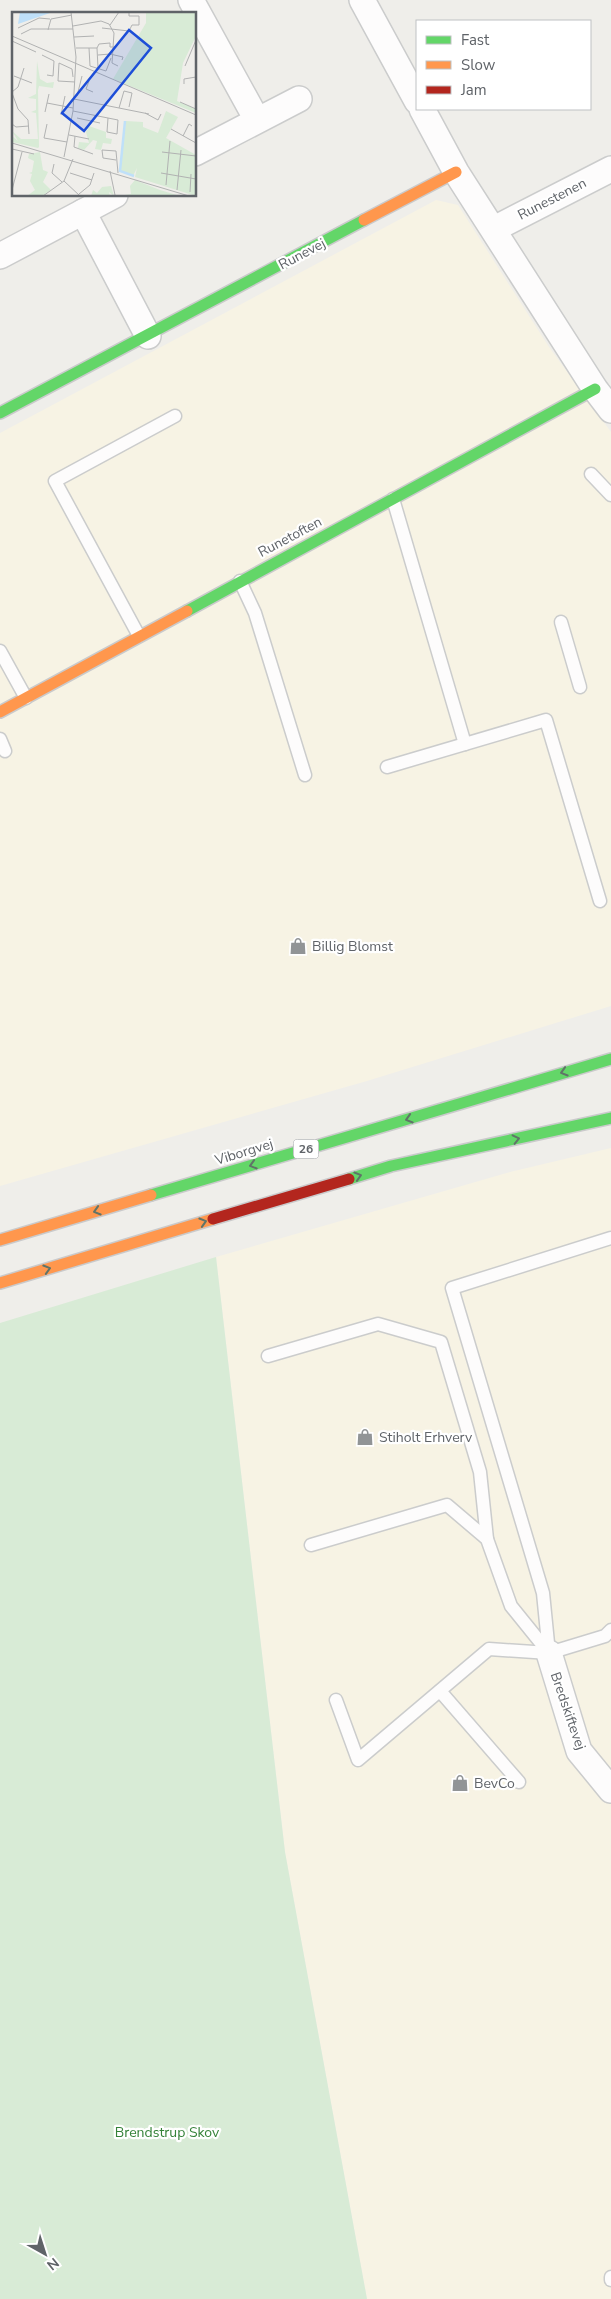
<svg xmlns="http://www.w3.org/2000/svg" width="611" height="2299" font-family="'Nunito Sans',sans-serif">
	<style>
		.commercial { fill: #f7f3e4 }
		.green { fill: #d8ebd6 }
		.lines { fill: none; stroke-linecap: round; stroke-linejoin: round }
		.lane-casing { stroke: #cbcccc; stroke-width: 15 }
		.street-casing { stroke: #cbcccc; stroke-width: 28 }
		.fast-casing { stroke: #cacacb; stroke-width: 14 }
		.slow-casing { stroke: #cacacb; stroke-width: 14 }
		.jam-casing { stroke: #cacacb; stroke-width: 14 }
		.lane { stroke: #fdfcfc; stroke-width: 12 }
		.street { stroke: #fdfcfc; stroke-width: 25 }
		.fast { stroke: #63d668; stroke-width: 11 }
		.slow { stroke: #ff974d; stroke-width: 11 }
		.jam { stroke: #b3261e; stroke-width: 11 }
		.oneway { stroke: #607468 }
		.labels { text-anchor: middle; dominant-baseline: central; stroke-width: 4.5; stroke-linejoin: round; paint-order: stroke }
		.shield { fill: #fff; stroke: #8f9295; stroke-width: 1 }
		.shield-label { font-size: 12px; font-weight: bold; fill: #5f6368 }
		.street-label { font-size: 14px; fill: #5f6368; stroke: #fff }
		.poi-label { font-size: 14px; fill: #5f6368; stroke: #fff; text-anchor: start }
		.park-label { font-size: 14px; fill: #348238; stroke: #fff }
		.inset-river { fill: none; stroke: #bfe0f9; stroke-width: 2.5 }
		.inset-road { fill: none; stroke: #b1b2b2; stroke-width: 1 }
		.view { fill: #1d4ed8; fill-opacity: 0.15; stroke: #1d4ed8; stroke-width: 2.5 }
		.inset-edge { fill: none; stroke: #5f6368; stroke-width: 2.5 }
	</style>
	<rect width="100%" height="100%" fill="#efeeea"/>
	<g class="commercial">
		<path d="M 436,200 L 458,205 L 549,347 L 611,432 L 611,1006 L 367,1081 L 0,1186 L 0,433 Z"/>
		<path d="M 611,1148 L 611,2299 L 367,2299 L 285,1852 L 216,1257 L 510,1172 Z"/>
	</g>
	<path class="green" d="M 216,1257 L 285,1852 L 367,2299 L 0,2299 L 0,1323 Z"/>
	<g class="lines">
		<g class="lane-casing">
			<g id="lane">
				<path d="M 591,474 L 611,495"/>
				<path d="M 393,499 L 465,744"/>
				<path d="M 240,581 L 255,613 L 305,775"/>
				<path d="M 561,622 L 580,687"/>
				<path d="M 139,636 L 55,481 L 175,416"/>
				<path d="M 0,651 L 26,698"/>
				<path d="M 0,739 L 5,751"/>
				<path d="M 387,767 L 546,720 L 600,901"/>
				<path d="M 268,1356 L 378,1324 L 441,1342 L 480,1472 L 487,1539"/>
				<path d="M 311,1545 L 447,1505 L 487,1539 L 511,1606 L 549,1653"/>
				<path d="M 549,1653 L 543,1593 L 452,1288 L 611,1238"/>
				<path d="M 440,1691 L 519,1782"/>
				<path d="M 336,1700 L 358,1760 L 489,1649 L 549,1653 L 605,1636 L 611,1630"/>
				<path d="M 611,2277 L 611,2280"/>
			</g>
		</g>
		<g class="street-casing">
			<g id="street">
				<path d="M 191,0 L 257,120"/>
				<path d="M 362,0 L 417,101"/>
				<path d="M 422,109 L 456,172 L 595,389 L 611,410"/>
				<path d="M 195,153 L 299,99"/>
				<path d="M 83,212 L 148,336"/>
				<path d="M 494,229 L 611,169"/>
				<path d="M 0,256 L 115,195"/>
				<path d="M 549,1653 L 579,1751 L 611,1790"/>
			</g>
		</g>
		<g class="fast-casing">
			<g id="fast">
				<path d="M 0,413 L 364,220"/>
				<path d="M 187,611 L 595,389"/>
				<path d="M 349,1179 L 391,1166 L 611,1118"/>
				<path d="M 151,1195 L 611,1059"/>
			</g>
		</g>
		<g class="slow-casing">
			<g id="slow">
				<path d="M 364,220 L 456,172"/>
				<path d="M 0,712 L 187,611"/>
				<path d="M 0,1240 L 151,1195"/>
				<path d="M 0,1283 L 213,1219"/>
			</g>
		</g>
		<g class="jam-casing">
			<path id="jam" d="M 213,1219 L 349,1179"/>
		</g>
		<use href="#lane" class="lane"/>
		<use href="#street" class="street"/>
		<use href="#fast" class="fast"/>
		<use href="#slow" class="slow"/>
		<use href="#jam" class="jam"/>
	</g>
	<defs><path id="oneway-chevron" d="M-2-3.5L2.5 0L-2 3.5" fill="none" stroke-width="1.6" stroke-linecap="round" stroke-linejoin="round" transform="scale(1.25)"/></defs>
	<g class="oneway">
		<use href="#oneway-chevron" transform="translate(564 1072) rotate(163)"/>
		<use href="#oneway-chevron" transform="translate(409 1119) rotate(163)"/>
		<use href="#oneway-chevron" transform="translate(516 1139) rotate(-13)"/>
		<use href="#oneway-chevron" transform="translate(253 1165) rotate(163)"/>
		<use href="#oneway-chevron" transform="translate(358 1176) rotate(-17)"/>
		<use href="#oneway-chevron" transform="translate(97 1211) rotate(163)"/>
		<use href="#oneway-chevron" transform="translate(203 1222) rotate(-17)"/>
		<use href="#oneway-chevron" transform="translate(47 1269) rotate(-17)"/>
	</g>
	<defs>
		<g id="shop-bare" transform="scale(1.35)"><path d="M-5-2.5h2.3a2.7 3.5 0 0 1 5.4 0H5L5.5 6h-11ZM-1.5-2.5h3a1.5 2.3 0 0 0-3 0Z" fill="#919496" stroke="#fff" stroke-width="2.5" paint-order="stroke"/></g>
	</defs>
	<g fill-rule="evenodd">
		<use href="#shop-bare" x="298" y="946"/>
		<use href="#shop-bare" x="365" y="1437"/>
		<use href="#shop-bare" x="460" y="1783"/>
	</g>
	<g class="labels">
		<rect class="shield" x="293.5" y="1139.5" width="25" height="19" rx="4"/>
		<g class="shield-label">
			<text x="306" y="1149">26</text>
		</g>
		<g class="street-label">
			<text transform="translate(552 199) rotate(-27)">Runestenen</text>
			<text transform="translate(302 254) rotate(-28)">Runevej</text>
			<text transform="translate(290 537) rotate(-28)">Runetoften</text>
			<text transform="translate(244 1152) rotate(-17)">Viborgvej</text>
			<text transform="translate(568 1711) rotate(71)">Bredskiftevej</text>
		</g>
		<g class="poi-label">
			<text x="312" y="946">Billig Blomst</text>
			<text x="379" y="1437">Stiholt Erhverv</text>
			<text x="474" y="1783">BevCo</text>
		</g>
		<g class="park-label">
			<text x="167" y="2132">Brendstrup Skov</text>
		</g>
	</g>
	<g transform="translate(12 12)">
		<rect width="184" height="184" fill="#efeeea"/>
		<path d="M 134,0 L 184,0 L 184,24 L 171,51 L 165,89 L 184,97 L 184,101 L 101,67 L 134,11 ZM 25,49 L 28,67 L 35,71 L 42,70 L 41,76 L 27,74 L 26,78 L 27,135 L 26,136 L 0,130 L 0,124 L 6,129 L 0,119 L 9,127 L 26,127 L 24,101 L 19,100 L 24,98 L 24,87 L 16,86 L 24,82 ZM 154,99 L 166,105 L 154,126 L 184,143 L 184,184 L 123,165 L 125,156 L 121,164 L 108,159 L 114,109 L 131,110 L 131,115 L 146,121 ZM 77,114 L 94,120 L 94,126 L 100,127 L 99,132 L 91,131 L 89,138 L 83,137 L 85,129 L 81,128 L 72,138 L 66,136 L 67,130 L 77,131 L 74,120 ZM 28,140 L 31,158 L 36,160 L 31,170 L 39,178 L 30,184 L 15,184 L 23,178 L 18,169 L 20,162 L 17,161 L 20,160 L 22,149 L 16,146 L 17,142 ZM 123,168 L 148,178 L 168,184 L 107,184 L 119,182 L 118,174 ZM 99,174 L 102,184 L 97,180 L 98,184 L 79,184 L 81,178 L 85,181 L 90,175 Z" fill="#d8ebd6"/>
		<path d="M 8,0 L 38,0 L 38,1 L 6,12 Z" fill="#bfe0f9"/>
		<path class="inset-river" d="M 113,109 L 108,159 L 122,164"/>
		<path class="inset-road" d="M 98,13 L 107,0M 61,14 L 89,9 L 97,12 L 102,21 L 100,51 L 106,54M 6,16 L 27,6 L 38,7M 90,16 L 117,19 L 120,13 L 127,13 L 127,4 L 117,4 L 117,0M 36,18 L 39,7 L 60,3M 9,22 L 19,17 L 61,17M 0,24 L 184,103M 62,25 L 82,24M 0,29 L 24,40M 64,36 L 85,36 L 86,56M 77,36 L 78,54 L 94,59 L 99,46M 85,36 L 87,32 L 98,31 L 98,35 L 103,35M 30,43 L 42,49 L 41,64 L 35,63M 86,43 L 98,42 L 111,45 L 110,48M 173,54 L 184,28M 2,64 L 20,71M 46,69 L 47,51 L 60,57 L 61,65M 46,69 L 63,70M 77,69 L 74,77 L 81,80M 172,72 L 172,67 L 184,65M 0,80 L 6,75 L 12,56M 0,81 L 6,97 L 16,108 L 17,122M 65,84 L 70,64M 62,87 L 137,102M 168,90 L 184,97M 35,91 L 61,96M 107,96 L 112,79 L 120,81 L 117,95M 61,99 L 106,108 L 105,122 L 95,120 L 96,106M 33,100 L 37,82M 133,101 L 146,108 L 149,102M 49,103 L 53,84M 65,106 L 88,111M 0,112 L 4,115 L 17,114M 35,112 L 32,126 L 55,130M 159,117 L 184,131M 57,123 L 77,127M 63,124 L 62,135 L 81,142M 171,124 L 177,112 L 180,114M 0,131 L 177,184M 0,137 L 22,142M 150,140 L 184,144M 52,145 L 61,99 L 64,45 L 59,0M 104,148 L 91,146 L 90,138 L 104,139 L 106,161M 42,152 L 40,161 L 50,170M 98,159 L 103,183M 58,161 L 80,168M 149,161 L 184,167M 52,169 L 68,184M 154,173 L 158,129M 0,178 L 10,140M 165,178 L 169,138M 178,180 L 179,162M 67,182 L 78,173 L 82,161M 31,184 L 52,169 L 61,147"/>
		<path class="view" d="M 117,18 L 139,36 L 72,119 L 50,101 Z"/>
		<rect width="184" height="184" class="inset-edge"/>
	</g>
	<rect x="416" y="20" width="175" height="90" fill="#ffffff" stroke="#bfc1c3"/>
	<rect x="426" y="36" width="25" height="8" fill="#63d668" stroke="#bfc1c3"/>
	<text x="461" y="45" font-size="15" fill="#5f6368">Fast</text>
	<rect x="426" y="61" width="25" height="8" fill="#ff974d" stroke="#bfc1c3"/>
	<text x="461" y="70" font-size="15" fill="#5f6368">Slow</text>
	<rect x="426" y="86" width="25" height="8" fill="#b3261e" stroke="#bfc1c3"/>
	<text x="461" y="95" font-size="15" fill="#5f6368">Jam</text>
	<g transform="translate(45 2254) rotate(141)" stroke="#ffffff" stroke-width="4" paint-order="stroke">
	<path d="M0-4L9 19L0 12L-9 19Z" fill="#5f6368"/>
	<text y="-8" font-size="14" font-weight="bold" text-anchor="middle" fill="#5f6368">N</text>
	</g>
</svg>
